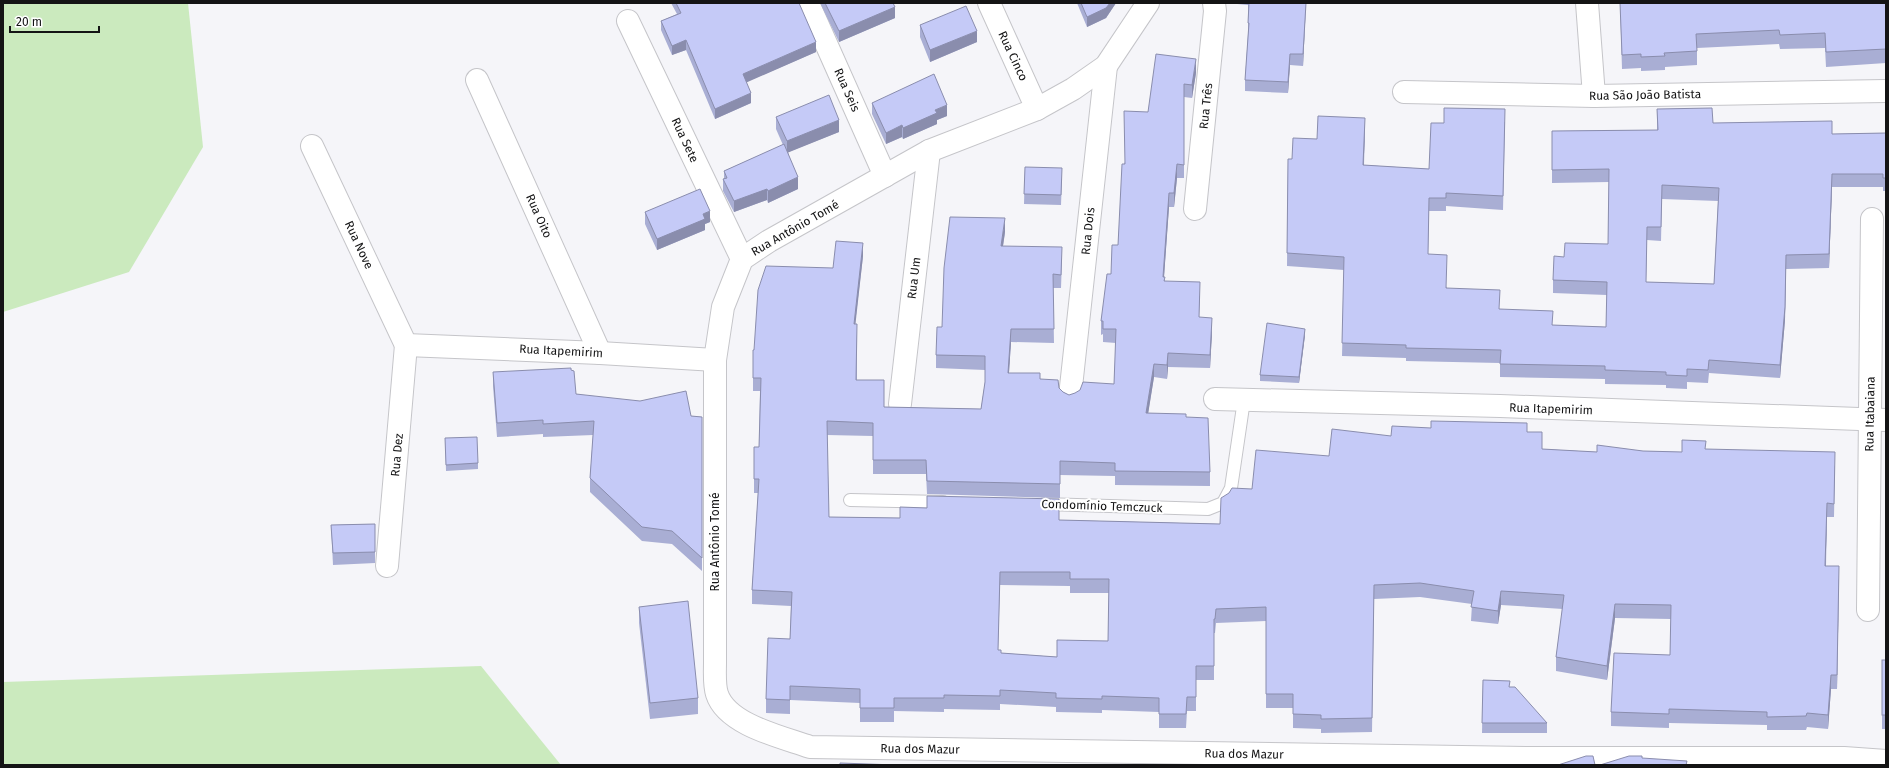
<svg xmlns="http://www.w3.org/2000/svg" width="1889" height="768" font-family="'Fira Sans',sans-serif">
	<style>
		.green { fill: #cbeabe }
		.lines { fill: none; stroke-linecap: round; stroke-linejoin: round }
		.service-casing { stroke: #c5c5c9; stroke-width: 14 }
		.minor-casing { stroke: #c5c5c9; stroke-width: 24 }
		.service { stroke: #fff; stroke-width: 12 }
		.minor { stroke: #fff; stroke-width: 22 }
		.wall { fill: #a9aed4; fill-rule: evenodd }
		.shaded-wall { fill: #8a8dad }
		.building { fill: #c5caf7; stroke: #8a8dad; fill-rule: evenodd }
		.labels { text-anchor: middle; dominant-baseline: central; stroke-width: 4; stroke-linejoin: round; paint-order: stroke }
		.street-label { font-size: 12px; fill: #141415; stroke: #fff }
	</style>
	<rect width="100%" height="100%" fill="#f5f5f9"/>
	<g class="green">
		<path d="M 3,3 L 188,3 L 203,147 L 129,272 L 3,312 Z"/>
		<path d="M 481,666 L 561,765 L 3,765 L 3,682 Z"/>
	</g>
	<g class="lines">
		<g class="service-casing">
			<g id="service">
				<path d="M 850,500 L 943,502"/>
				<path d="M 1044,504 L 1208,509 L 1223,503 L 1231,488 L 1244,400"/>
			</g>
		</g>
		<g class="minor-casing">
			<g id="minor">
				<path d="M 808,3 L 885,176"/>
				<path d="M 989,3 L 1037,109"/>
				<path d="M 1148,3 L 1106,66 L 1073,89 L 1037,109 L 929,151 L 769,241 L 742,259 L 723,307 L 715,360 L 715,663 C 715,672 714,685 717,694 C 727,725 782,737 810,747 L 1532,758 L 1844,758 L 1886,761"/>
				<path d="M 1587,3 L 1594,96"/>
				<path d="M 628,21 L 742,259"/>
				<path d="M 477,80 L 600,353"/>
				<path d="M 1404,92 L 1594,96 L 1886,91"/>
				<path d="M 312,146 L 406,345"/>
				<path d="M 1195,209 L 1215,11 L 1214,3"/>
				<path d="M 406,345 L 600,353 L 715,360"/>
				<path d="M 1070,396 L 1106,66"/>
				<path d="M 1215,399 L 1500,406 L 1886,420"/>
				<path d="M 900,404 L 929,151"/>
				<path d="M 387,566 L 406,345"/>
				<path d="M 1868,610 L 1872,219"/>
			</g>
		</g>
		<use href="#service" class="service"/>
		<use href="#minor" class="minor"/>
	</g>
	<g class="wall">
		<path d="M 671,3 L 799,3 L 816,52 L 746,82 L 751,103 L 715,119 L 686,50 L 672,55 L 661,30 L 661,21 L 677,14 Z"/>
		<path d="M 820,3 L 893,3 L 895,18 L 839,42 Z"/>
		<path d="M 1077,3 L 1116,3 L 1106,18 L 1087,27 Z"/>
		<path d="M 1237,3 L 1306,3 L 1303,66 L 1290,65 L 1288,93 L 1245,91 L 1245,80 L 1248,34 L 1248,5 L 1237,4 Z"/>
		<path d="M 1620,3 L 1886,3 L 1886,63 L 1826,67 L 1825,48 L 1780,49 L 1779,44 L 1697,48 L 1697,65 L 1665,67 L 1665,70 L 1641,71 L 1641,68 L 1622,69 Z"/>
		<path d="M 920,25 L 977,42 L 930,62 L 920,37 Z"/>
		<path d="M 1196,73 L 1192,98 L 1184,97 L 1184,178 L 1177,178 L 1174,207 L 1169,207 L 1164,277 L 1165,281 L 1200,296 L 1199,317 L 1212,332 L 1210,368 L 1168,367 L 1167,379 L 1154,377 L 1148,413 L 1186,417 L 1210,472 L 1210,486 L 1115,485 L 1115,476 L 1060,475 L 1060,498 L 927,494 L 926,474 L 873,474 L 873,436 L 827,435 L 829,517 L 1059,520 L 1220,524 L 1252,489 L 1329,456 L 1391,436 L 1431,428 L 1527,432 L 1542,449 L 1597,452 L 1643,451 L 1682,452 L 1706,449 L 1835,466 L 1834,517 L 1827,517 L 1826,566 L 1839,580 L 1837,689 L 1831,689 L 1828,729 L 1807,727 L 1806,730 L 1767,730 L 1767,725 L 1669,723 L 1669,728 L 1611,726 L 1611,712 L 1670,655 L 1671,619 L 1615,618 L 1607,680 L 1556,671 L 1556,657 L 1563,609 L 1501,605 L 1498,624 L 1471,621 L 1472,604 L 1420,597 L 1374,599 L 1372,732 L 1321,733 L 1321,729 L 1293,728 L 1293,708 L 1266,708 L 1266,621 L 1216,623 L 1215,633 L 1214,633 L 1214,680 L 1196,680 L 1196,711 L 1187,711 L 1186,728 L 1159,728 L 1159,712 L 1102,710 L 1102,713 L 1056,712 L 1056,707 L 1000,704 L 1000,710 L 944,709 L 944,712 L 894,711 L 894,722 L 860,722 L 860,703 L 790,700 L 790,714 L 766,713 L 766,699 L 790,639 L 791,606 L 752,604 L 752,590 L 758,493 L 754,493 L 754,447 L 759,447 L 760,391 L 753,391 L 753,350 L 754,350 L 833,268 L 863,256 L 855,324 L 857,338 L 857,380 L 884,380 L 884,407 L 981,409 L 985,382 L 985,370 L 936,368 L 936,355 L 942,327 L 1005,232 L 1003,246 L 1062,260 L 1061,288 L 1053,288 L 1054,343 L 1011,342 L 1009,373 L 1040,379 L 1059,388 L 1063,392 L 1069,395 L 1114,384 L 1116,343 L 1103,342 L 1103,334 L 1101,335 L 1101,321 L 1111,274 L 1118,245 L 1124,164 L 1148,112 ZM 1000,585 L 1070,586 L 1070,593 L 1109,593 L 1108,641 L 1057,657 L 1001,653 L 998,650 Z"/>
		<path d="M 872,103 L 947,116 L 937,120 L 937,124 L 903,139 L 902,137 L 886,144 L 872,114 Z"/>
		<path d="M 1657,109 L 1713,123 L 1832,134 L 1886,133 L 1886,191 L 1883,191 L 1883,187 L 1832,187 L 1829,268 L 1786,269 L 1785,320 L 1780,378 L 1709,373 L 1708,383 L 1687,382 L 1687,389 L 1666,388 L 1666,385 L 1605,384 L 1605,379 L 1500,377 L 1500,363 L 1406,361 L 1406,358 L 1342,356 L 1344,270 L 1287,266 L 1288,159 L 1292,159 L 1317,139 L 1365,131 L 1364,165 L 1429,169 L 1444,123 L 1505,122 L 1503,210 L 1446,206 L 1446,211 L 1429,211 L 1428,254 L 1447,288 L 1500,309 L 1553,325 L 1606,327 L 1607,295 L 1553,293 L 1553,280 L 1564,257 L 1608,244 L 1609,182 L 1552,183 L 1552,131 L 1657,130 ZM 1662,199 L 1718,201 L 1714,284 L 1646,282 L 1647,240 L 1661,241 Z"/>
		<path d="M 776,117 L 839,132 L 788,152 L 798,189 L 768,203 L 767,200 L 734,212 L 723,191 L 723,179 L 724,179 L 724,171 L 783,145 L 776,129 Z"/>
		<path d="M 1025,167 L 1062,179 L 1061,205 L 1024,204 Z"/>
		<path d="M 645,212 L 710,222 L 705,224 L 705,230 L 657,250 L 645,224 Z"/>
		<path d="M 1305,335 L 1299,383 L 1260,381 L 1260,375 Z"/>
		<path d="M 493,372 L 576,394 L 691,416 L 702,417 L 702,571 L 672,544 L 642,541 L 590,492 L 590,478 L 593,435 L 543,437 L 543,434 L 497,437 L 493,386 Z"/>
		<path d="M 445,438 L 478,463 L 478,469 L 446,471 Z"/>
		<path d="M 375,524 L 375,563 L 333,565 L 331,525 Z"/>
		<path d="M 639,607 L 698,698 L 698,714 L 650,719 L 639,623 Z"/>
		<rect x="1882" y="660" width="4" height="69"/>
		<path d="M 1483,680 L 1510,687 L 1547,723 L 1547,733 L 1482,733 Z"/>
	</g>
	<g class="shaded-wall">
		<path d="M 1110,3 L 1116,3 L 1106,18 L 1087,27 L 1087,17 Z"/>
		<path d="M 1306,3 L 1303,66 L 1303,54 Z"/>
		<path d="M 895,7 L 895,18 L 839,42 L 839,31 Z"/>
		<path d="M 977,31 L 977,42 L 930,62 L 930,50 Z"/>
		<path d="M 686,40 L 686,50 L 672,55 L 672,46 Z"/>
		<path d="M 816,42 L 816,52 L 743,84 L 743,74 Z"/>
		<path d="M 1290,54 L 1290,65 L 1288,93 L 1288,82 Z"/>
		<path d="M 1196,59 L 1196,73 L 1192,98 L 1192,85 Z"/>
		<path d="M 751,93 L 751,103 L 715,119 L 715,109 Z"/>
		<path d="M 947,105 L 947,116 L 937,120 L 937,124 L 903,139 L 903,128 L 935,110 Z"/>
		<path d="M 1365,118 L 1365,131 L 1363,178 L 1363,165 Z"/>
		<path d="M 839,120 L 839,132 L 787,153 L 787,141 Z"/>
		<path d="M 902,125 L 902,137 L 886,144 L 886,133 Z"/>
		<path d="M 1177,164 L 1177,178 L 1174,207 L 1174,193 Z"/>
		<path d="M 1832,174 L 1832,187 L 1829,268 L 1829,254 Z"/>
		<path d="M 798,177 L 798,189 L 768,203 L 768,191 Z"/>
		<path d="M 767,189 L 767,200 L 734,212 L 734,201 Z"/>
		<path d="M 1169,193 L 1169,207 L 1163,291 L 1163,277 Z"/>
		<path d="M 710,211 L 710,222 L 705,224 L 705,230 L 657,250 L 657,239 L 703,214 Z"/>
		<path d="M 1005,218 L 1005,232 L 1001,259 L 1001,246 Z"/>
		<path d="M 863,243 L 863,256 L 854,337 L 854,324 Z"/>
		<path d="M 1786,255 L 1785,320 L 1780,378 L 1780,365 Z"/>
		<path d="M 1212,318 L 1212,332 L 1210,368 L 1210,355 Z"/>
		<path d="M 1011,329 L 1011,342 L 1008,387 L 1008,373 Z"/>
		<path d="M 1305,329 L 1305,335 L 1299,383 L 1299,377 Z"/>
		<path d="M 1168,353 L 1168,367 L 1167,379 L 1167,365 Z"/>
		<path d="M 1154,364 L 1154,377 L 1146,427 L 1146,413 Z"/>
		<path d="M 1827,503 L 1827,517 L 1825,579 L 1825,566 Z"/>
		<path d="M 1839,566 L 1839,580 L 1837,689 L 1837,675 Z"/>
		<path d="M 1501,591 L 1501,605 L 1498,624 L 1498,611 Z"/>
		<path d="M 1615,604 L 1615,618 L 1607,680 L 1607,666 Z"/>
		<path d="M 1831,675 L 1831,689 L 1828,729 L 1828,715 Z"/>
	</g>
	<g class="building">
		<path d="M 676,3 L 799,3 L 816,42 L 743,74 L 751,93 L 715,109 L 686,40 L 672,46 L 661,21 L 681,13 Z"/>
		<path d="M 825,3 L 893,3 L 895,7 L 839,31 Z"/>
		<path d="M 1081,3 L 1110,3 L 1106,8 L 1087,17 Z"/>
		<path d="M 1249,3 L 1306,3 L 1303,54 L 1290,54 L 1288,82 L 1245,80 L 1249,23 L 1248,23 Z"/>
		<path d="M 1620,3 L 1886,3 L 1886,49 L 1826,52 L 1825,33 L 1780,35 L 1779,30 L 1696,34 L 1697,51 L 1664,53 L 1665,56 L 1641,57 L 1641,54 L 1622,55 Z"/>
		<path d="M 966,6 L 977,31 L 930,50 L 920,25 Z"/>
		<path d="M 1156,54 L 1196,59 L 1192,85 L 1184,84 L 1184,165 L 1177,164 L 1174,193 L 1169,193 L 1163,277 L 1165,277 L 1164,281 L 1200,282 L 1199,317 L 1212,318 L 1210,355 L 1168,353 L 1167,365 L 1154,364 L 1146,413 L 1186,414 L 1186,417 L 1208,418 L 1210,472 L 1115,471 L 1115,463 L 1060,461 L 1060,484 L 927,481 L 926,460 L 873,460 L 873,423 L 827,421 L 829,517 L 900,518 L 900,507 L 927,508 L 927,496 L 1059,499 L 1059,520 L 1220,524 L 1221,498 L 1229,493 L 1232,488 L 1252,489 L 1256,450 L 1329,456 L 1332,429 L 1391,436 L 1392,426 L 1431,428 L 1431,421 L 1527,423 L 1527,432 L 1542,432 L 1542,449 L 1597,452 L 1597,445 L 1643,451 L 1682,452 L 1682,440 L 1706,441 L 1705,449 L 1835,452 L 1834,504 L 1827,503 L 1825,566 L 1839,566 L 1837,675 L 1831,675 L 1828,715 L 1807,713 L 1806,716 L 1767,717 L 1767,712 L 1669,709 L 1669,714 L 1611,712 L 1614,653 L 1670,655 L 1671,605 L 1615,604 L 1607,666 L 1556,657 L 1564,595 L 1501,591 L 1498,611 L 1471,607 L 1474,591 L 1420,583 L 1374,585 L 1372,718 L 1321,719 L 1321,715 L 1293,714 L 1293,694 L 1266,694 L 1266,607 L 1216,609 L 1215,619 L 1214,619 L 1214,666 L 1196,666 L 1196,697 L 1187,697 L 1186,714 L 1159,714 L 1159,698 L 1102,696 L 1102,699 L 1056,698 L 1056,693 L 1000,690 L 1000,696 L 944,695 L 944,698 L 894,698 L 894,708 L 860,708 L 860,689 L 790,686 L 790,700 L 766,699 L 768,638 L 790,639 L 792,592 L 752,590 L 759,479 L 754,479 L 754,447 L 759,447 L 761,378 L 753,378 L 753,350 L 754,350 L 758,290 L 766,266 L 833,268 L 836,241 L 863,243 L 854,324 L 857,324 L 856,380 L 884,380 L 884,407 L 981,409 L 985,382 L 985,356 L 936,355 L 937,327 L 942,327 L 944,268 L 950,217 L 1005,218 L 1001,246 L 1062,247 L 1061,275 L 1053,274 L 1054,329 L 1011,329 L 1008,373 L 1040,373 L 1040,379 L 1058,380 L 1059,388 L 1063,392 L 1069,395 L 1075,393 L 1080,390 L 1083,382 L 1114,384 L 1116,329 L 1103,329 L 1103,321 L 1101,321 L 1107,274 L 1111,274 L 1112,245 L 1118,245 L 1122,164 L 1125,164 L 1124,111 L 1148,112 ZM 1000,572 L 1070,572 L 1070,579 L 1109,579 L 1108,641 L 1057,640 L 1057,657 L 1001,653 L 1001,650 L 998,650 Z"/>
		<path d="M 934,74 L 947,105 L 935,110 L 937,113 L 903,128 L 902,125 L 886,133 L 872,103 Z"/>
		<path d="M 829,95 L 839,120 L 787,141 L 776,117 Z"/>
		<path d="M 1444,108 L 1505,109 L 1503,196 L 1446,193 L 1446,198 L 1429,198 L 1428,254 L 1447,255 L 1446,288 L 1500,290 L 1499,309 L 1553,311 L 1552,325 L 1606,327 L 1607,282 L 1553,280 L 1554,256 L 1564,257 L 1565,243 L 1608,244 L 1609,169 L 1552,170 L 1552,131 L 1658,130 L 1657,109 L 1712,108 L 1713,123 L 1832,121 L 1832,134 L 1886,133 L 1886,178 L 1883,178 L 1883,174 L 1832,174 L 1829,254 L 1786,255 L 1785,307 L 1780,365 L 1709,360 L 1708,370 L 1687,369 L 1687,376 L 1666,375 L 1666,372 L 1605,370 L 1605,366 L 1500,364 L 1501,350 L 1406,348 L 1406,345 L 1342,343 L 1344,257 L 1287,253 L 1288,159 L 1292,159 L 1293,138 L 1317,139 L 1318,116 L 1365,118 L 1363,165 L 1429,169 L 1431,123 L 1444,123 ZM 1662,185 L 1719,188 L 1714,284 L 1646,282 L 1647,227 L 1661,227 Z"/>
		<path d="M 784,144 L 798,177 L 768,191 L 767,189 L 734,201 L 723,179 L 727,178 L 724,171 Z"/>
		<path d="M 1025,167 L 1062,168 L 1061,195 L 1024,194 Z"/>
		<path d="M 700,189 L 710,211 L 703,214 L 705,219 L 657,239 L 645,212 Z"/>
		<path d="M 1267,323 L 1305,329 L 1299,377 L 1260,375 Z"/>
		<path d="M 571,368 L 571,370 L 574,371 L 576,394 L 640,401 L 686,391 L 691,416 L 702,417 L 702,558 L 672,531 L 642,527 L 590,478 L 594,421 L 543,424 L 543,420 L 497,423 L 493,372 Z"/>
		<path d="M 477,437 L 478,463 L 446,465 L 445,438 Z"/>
		<path d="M 375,524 L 375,552 L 333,553 L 331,525 Z"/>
		<path d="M 688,601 L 698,698 L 650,703 L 639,607 Z"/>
		<rect x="1882" y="660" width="4" height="55"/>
		<path d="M 1483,680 L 1510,681 L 1509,687 L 1515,687 L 1547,723 L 1482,723 Z"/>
		<path d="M 1586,756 L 1593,756 L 1595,765 L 1558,765 Z"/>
		<path d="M 1629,756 L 1642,756 L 1642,758 L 1687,761 L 1686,765 L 1600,765 Z"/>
		<path d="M 840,763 L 896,765 L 840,765 Z"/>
	</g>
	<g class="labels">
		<g class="street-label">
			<text transform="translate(1013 56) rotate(65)">Rua Cinco</text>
			<text transform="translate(847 90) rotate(66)">Rua Seis</text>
			<text transform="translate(1645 95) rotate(-1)">Rua São João Batista</text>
			<text transform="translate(1206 106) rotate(-84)">Rua Três</text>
			<text transform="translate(685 140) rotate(65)">Rua Sete</text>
			<text transform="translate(539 216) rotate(66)">Rua Oito</text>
			<text transform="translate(795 228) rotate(-30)">Rua Antônio Tomé</text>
			<text transform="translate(1088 231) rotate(-84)">Rua Dois</text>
			<text transform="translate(359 245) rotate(65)">Rua Nove</text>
			<text transform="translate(914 278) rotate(-83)">Rua Um</text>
			<text transform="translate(561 351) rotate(3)">Rua Itapemirim</text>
			<text transform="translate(1551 409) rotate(2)">Rua Itapemirim</text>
			<text transform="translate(1870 414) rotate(-89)">Rua Itabaiana</text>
			<text transform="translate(397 455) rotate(-85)">Rua Dez</text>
			<text transform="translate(1102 506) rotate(2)">Condomínio Temczuck</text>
			<text transform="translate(715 542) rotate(-90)">Rua Antônio Tomé</text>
			<text transform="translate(920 749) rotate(1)">Rua dos Mazur</text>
			<text transform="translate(1244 754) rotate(1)">Rua dos Mazur</text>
		</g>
	</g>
	<rect width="1889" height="768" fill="none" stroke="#141415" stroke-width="8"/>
	<path d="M10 26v6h89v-6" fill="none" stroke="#141415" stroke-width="2"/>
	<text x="16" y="26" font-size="12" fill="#141415" stroke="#ffffff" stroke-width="3" paint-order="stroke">20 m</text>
</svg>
